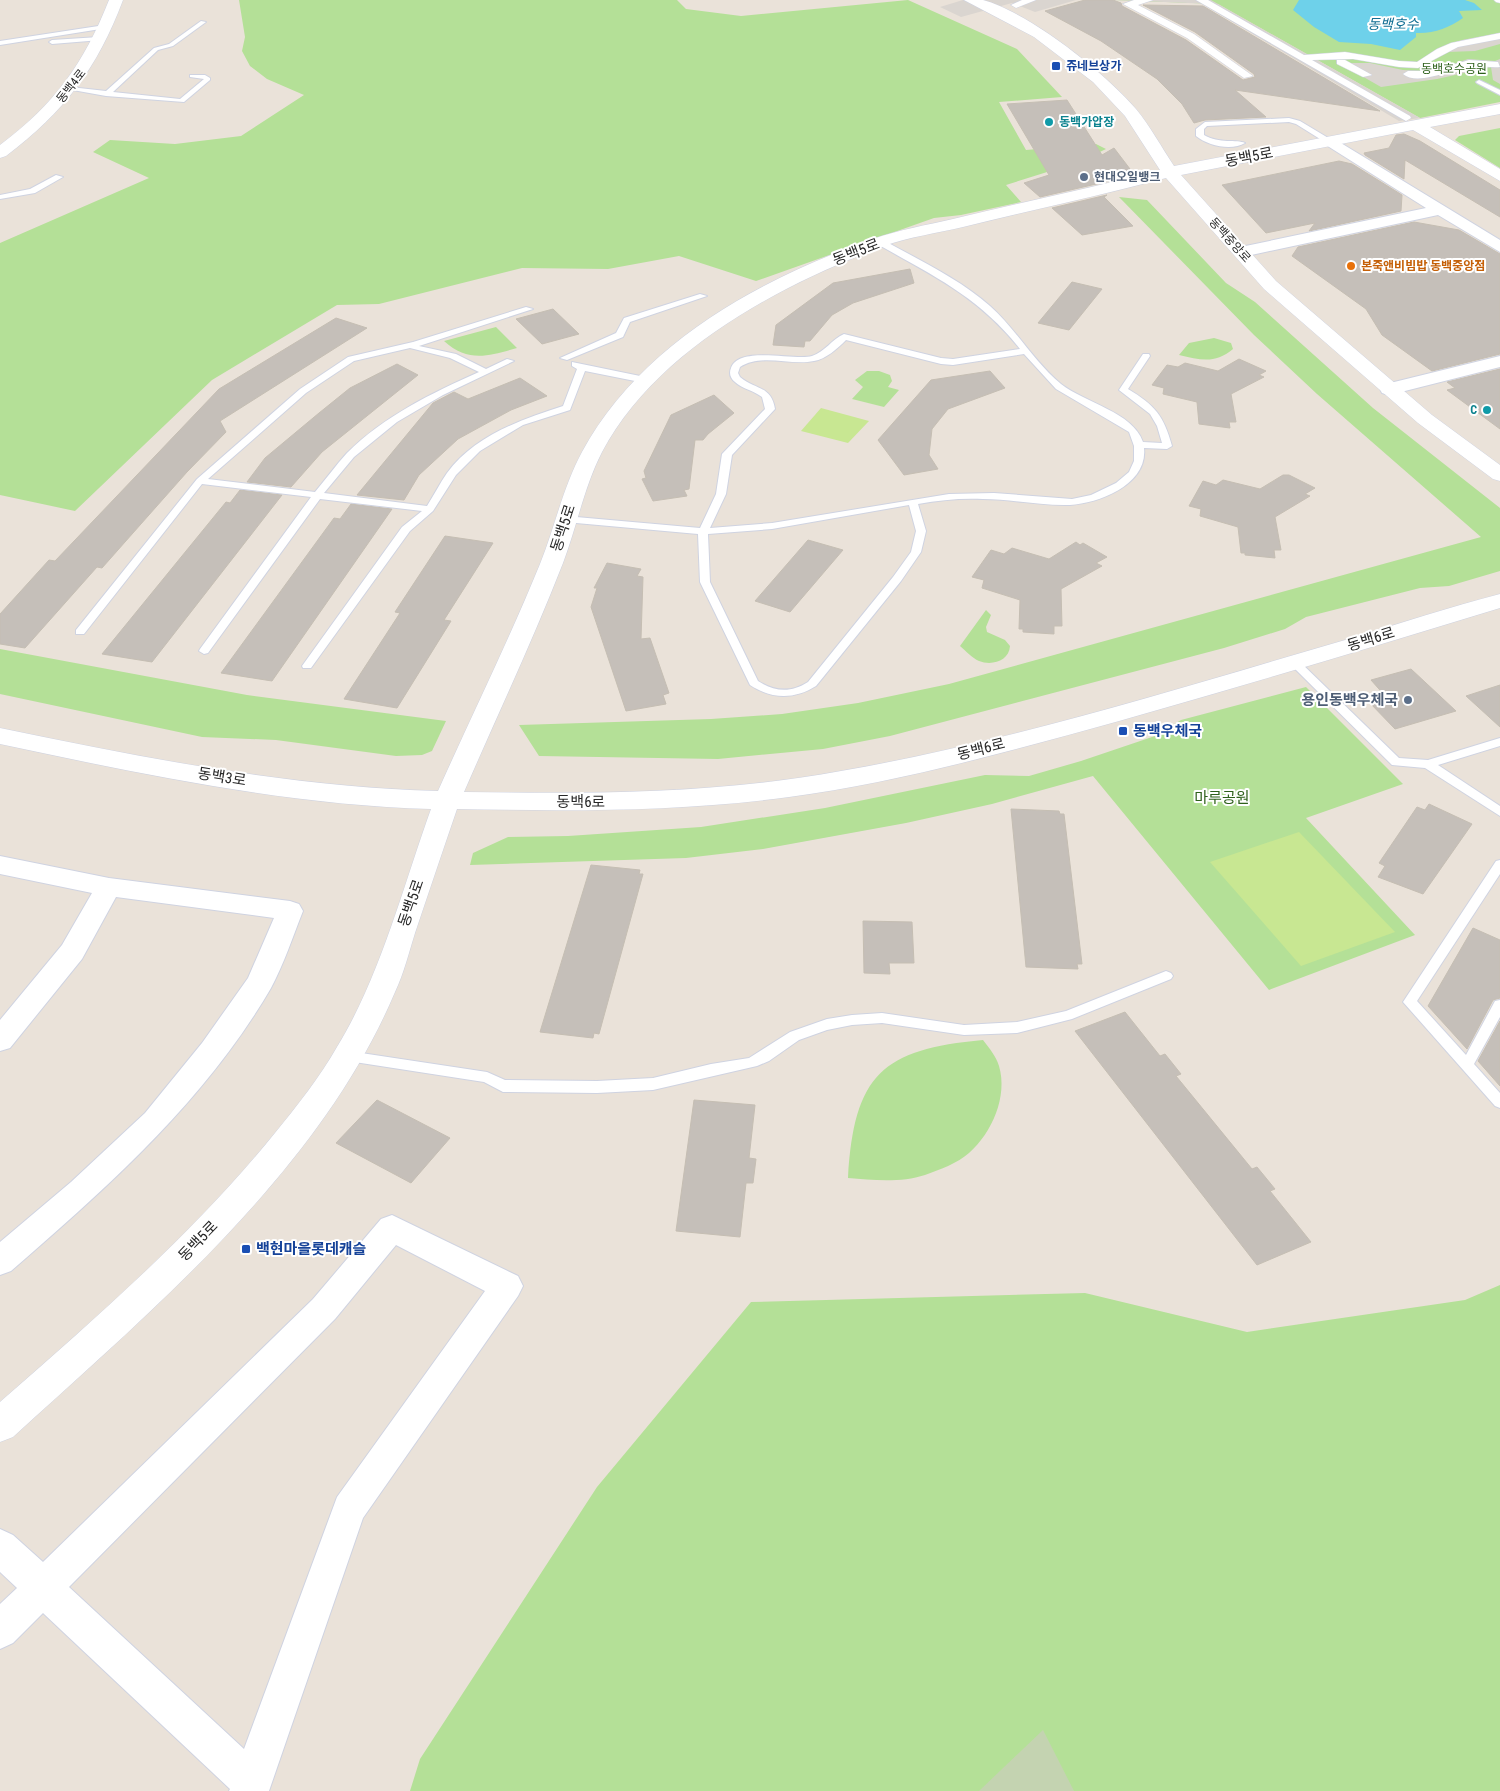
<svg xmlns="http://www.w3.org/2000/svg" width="1500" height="1791" font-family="'Roboto Condensed','Noto Sans KR',sans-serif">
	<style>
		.green { fill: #b4e097 }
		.cemetery { fill: #c4d3b1 }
		.pitch { fill: #c8e792 }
		.plaza { fill: #dad5d0 }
		.water { fill: #6ed1ea }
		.building { fill: #c5bfb9; stroke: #c5beb3 }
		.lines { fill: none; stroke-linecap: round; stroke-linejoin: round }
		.service-casing { stroke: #cfd3e1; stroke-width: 2 }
		.pedestrian-casing { stroke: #cfd3e1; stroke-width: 1 }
		.minor-casing { stroke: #cfd3e1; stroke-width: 2 }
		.tertiary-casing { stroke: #cfd3e1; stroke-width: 1 }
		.service { fill: #fff; fill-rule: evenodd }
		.pedestrian { fill: #fff; fill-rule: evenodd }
		.minor { fill: #fff; fill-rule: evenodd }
		.tertiary { fill: #fff; fill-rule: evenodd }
		.transit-dot { fill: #1a4fb4; stroke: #fff; stroke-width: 2 }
		.culture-dot { fill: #0f9aa8; stroke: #fff; stroke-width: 2 }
		.service-dot { fill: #5c6f8a; stroke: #fff; stroke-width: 2 }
		.food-dot { fill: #e8710a; stroke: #fff; stroke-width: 2 }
		.labels { text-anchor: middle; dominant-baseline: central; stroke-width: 4; stroke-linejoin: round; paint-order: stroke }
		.far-transit-label { font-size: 12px; font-weight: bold; fill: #164399; stroke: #fff; text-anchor: start }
		.far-park-label { font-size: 12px; fill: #2e611b; stroke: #fff }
		.far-street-label { font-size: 12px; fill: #282828; stroke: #fff }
		.far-culture-label { font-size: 12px; font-weight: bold; fill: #0d838f; stroke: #fff; text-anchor: start }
		.far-service-label { font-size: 12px; font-weight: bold; fill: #4e5e75; stroke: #fff; text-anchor: start }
		.far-food-label { font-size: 12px; font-weight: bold; fill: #c56008; stroke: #fff; text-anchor: start }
		.far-water-label { font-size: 14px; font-style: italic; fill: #116e93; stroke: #fff }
		.street-label { font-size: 15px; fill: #282828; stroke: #fff }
		.service-label { font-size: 15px; font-weight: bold; fill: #4e5e75; stroke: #fff; text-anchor: end }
		.transit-label { font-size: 15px; font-weight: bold; fill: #164399; stroke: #fff; text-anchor: start }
		.park-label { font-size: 15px; fill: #2e611b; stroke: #fff }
	</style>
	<rect width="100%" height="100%" fill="#eae2d9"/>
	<g class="green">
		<path d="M 239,0 L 677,0 L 686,9 L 741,16 L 908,0 L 1017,49 L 1062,97 L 999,102 L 1026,150 L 1096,144 L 1106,149 L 1079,162 L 1006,185 L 1021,202 L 961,215 L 934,218 L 756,281 L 679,256 L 608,269 L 522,268 L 379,304 L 337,305 L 212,380 L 75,511 L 0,495 L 0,243 L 149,178 L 93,152 L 110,140 L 175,144 L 241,136 L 304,95 L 267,79 L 250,66 L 242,51 L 245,37 Z"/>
		<path d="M 1114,0 L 1500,0 L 1500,102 L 1420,118 L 1218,4 Z"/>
		<path d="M 1500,128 L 1500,168 L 1455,140 L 1459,136 Z"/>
		<path d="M 1119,197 L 1147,200 L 1226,283 L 1255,302 L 1373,408 L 1500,508 L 1500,571 L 1449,586 L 1420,588 L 1306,617 L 1285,629 L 1224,648 L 890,736 L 823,749 L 718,759 L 539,756 L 519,725 L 711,719 L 782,714 L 858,703 L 949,684 L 1481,537 L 1317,394 L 1254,335 Z"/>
		<path d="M 496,327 L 517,348 C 489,356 468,363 444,341 Z"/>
		<path d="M 1214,338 L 1231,343 L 1233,349 C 1215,364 1201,360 1179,355 L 1189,343 Z"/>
		<path d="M 867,371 L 879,371 L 890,375 L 892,381 L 888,387 L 899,390 L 884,407 L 852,399 L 863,387 L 855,380 Z"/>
		<path d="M 986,610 L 991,615 L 986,627 L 987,632 L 1005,640 L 1010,646 C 1009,661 992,666 979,661 C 972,658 966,651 960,646 Z"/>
		<path d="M 0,649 L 247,695 L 446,721 L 432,751 L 422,755 L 396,756 L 276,740 L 202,737 L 0,694 Z"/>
		<path d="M 1306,687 L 1403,784 L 1306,818 L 1415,935 L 1269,990 L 1093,776 L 992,804 L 906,823 L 763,849 L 686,858 L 470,865 L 473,853 L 508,837 L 568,836 L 701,827 L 825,808 L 985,775 L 1029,776 L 1081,761 L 1155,736 L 1181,720 Z"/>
		<path d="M 983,1040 C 989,1048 996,1056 999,1066 C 1008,1096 992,1133 969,1153 C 958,1163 939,1170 925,1175 C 901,1183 872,1180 848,1178 C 854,1075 882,1049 983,1040 Z"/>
		<path d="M 1500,1285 L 1500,1791 L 410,1791 L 420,1759 L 597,1487 L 751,1302 L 1085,1293 L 1247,1332 L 1465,1300 Z"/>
	</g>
	<path class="cemetery" d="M 1043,1730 L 1074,1791 L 979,1791 Z"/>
	<g class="pitch">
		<path d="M 821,408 L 869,421 L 848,443 L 801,431 Z"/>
		<path d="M 1299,832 L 1395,932 L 1301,966 L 1210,862 Z"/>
	</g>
	<g class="plaza">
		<path d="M 963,0 L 1076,0 L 1035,12 L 1012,3 L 961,17 L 940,7 Z"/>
		<path d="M 1114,0 L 1211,0 L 1420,118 L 1399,121 L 1204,5 L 1213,4 Z"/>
		<path d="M 1500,33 L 1500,44 L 1475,51 L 1447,52 L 1448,45 L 1462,40 Z"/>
		<path d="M 1468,59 L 1495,61 L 1500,59 L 1500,84 L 1493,80 L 1491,67 L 1437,79 L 1381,87 L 1339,63 L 1370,63 L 1403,70 L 1423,71 L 1442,68 Z"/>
	</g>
	<path class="water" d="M 1299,0 L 1465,0 L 1474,3 L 1482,10 L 1459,11 L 1463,18 C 1449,28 1433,34 1416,33 L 1416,37 L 1400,50 L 1371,44 L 1339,42 L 1314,27 L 1293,10 Z"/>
	<g class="building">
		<path d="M 1085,0 L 1113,0 L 1121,3 L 1122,6 L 1186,40 L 1243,80 L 1255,77 L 1254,74 L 1195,32 L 1143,5 L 1203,6 L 1380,111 L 1235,90 L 1266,117 L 1205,120 L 1194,123 L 1182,104 L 1157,79 L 1101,41 L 1045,11 Z"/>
		<path d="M 1067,100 L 1102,155 L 1114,148 L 1130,169 L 1122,178 L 1040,197 L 1024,183 L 1049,175 L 1007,104 Z"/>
		<path d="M 1404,134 L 1420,141 L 1500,190 L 1500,217 L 1405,160 L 1404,179 L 1365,155 L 1364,153 L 1389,148 L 1396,135 Z"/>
		<path d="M 1339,161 L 1352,164 L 1402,195 L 1401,211 L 1309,231 L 1315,223 L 1266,233 L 1222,185 Z"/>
		<path d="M 1107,195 L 1104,197 L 1133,226 L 1082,235 L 1052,208 Z"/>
		<path d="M 1414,222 L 1459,230 L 1500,254 L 1500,354 L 1432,371 L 1382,335 L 1366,309 L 1292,256 L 1298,247 Z"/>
		<path d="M 910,269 L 914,283 L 853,303 L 832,315 L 810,341 L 805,341 L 804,347 L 773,345 L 776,325 L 833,283 Z"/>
		<path d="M 1072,282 L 1102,289 L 1069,330 L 1038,323 Z"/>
		<path d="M 553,309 L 579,334 L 542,344 L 516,319 Z"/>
		<path d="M 336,318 L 367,328 L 220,421 L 226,432 L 187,472 L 102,568 L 97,567 L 25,648 L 0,644 L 0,614 L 49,560 L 55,561 L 219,389 Z"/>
		<path d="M 1239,359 L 1266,371 L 1259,375 L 1264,377 L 1231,394 L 1236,422 L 1229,422 L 1230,428 L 1199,424 L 1197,402 L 1163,394 L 1164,388 L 1152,385 L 1167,365 L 1178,367 L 1185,363 L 1218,371 Z"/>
		<path d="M 397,364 L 418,375 L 322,452 L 291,487 L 247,482 L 265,458 L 319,413 L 350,388 Z"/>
		<path d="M 1500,369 L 1500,429 L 1447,390 L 1455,388 L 1447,382 Z"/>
		<path d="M 990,371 L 1005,388 L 948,409 L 932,429 L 929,455 L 938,469 L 904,475 L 878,440 L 931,380 Z"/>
		<path d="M 520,378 L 547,396 L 511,410 L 458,439 L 419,475 L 404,500 L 357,495 L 433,403 L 454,392 L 468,399 Z"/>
		<path d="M 714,395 L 734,413 L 708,434 L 703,440 L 695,440 L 689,489 L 684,490 L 687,496 L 653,501 L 642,479 L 646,478 L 644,471 L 671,415 Z"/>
		<path d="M 1283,475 L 1289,475 L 1315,488 L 1305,494 L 1310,496 L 1275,517 L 1281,550 L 1274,550 L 1275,558 L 1245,555 L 1245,553 L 1241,553 L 1238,527 L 1200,516 L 1201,509 L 1189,506 L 1203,481 L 1216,485 L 1223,480 L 1260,489 Z"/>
		<path d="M 240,490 L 282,495 L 152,662 L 102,654 L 226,502 L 230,503 Z"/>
		<path d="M 351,504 L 392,509 L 272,681 L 221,673 L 334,518 L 340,519 Z"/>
		<path d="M 445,536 L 493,543 L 444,620 L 451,621 L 397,708 L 344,699 L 400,613 L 395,612 Z"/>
		<path d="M 808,540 L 843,550 L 790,612 L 755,601 Z"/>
		<path d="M 1076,542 L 1080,545 L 1083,543 L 1107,557 L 1096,563 L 1102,566 L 1061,589 L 1062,626 L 1054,626 L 1054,634 L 1023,632 L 1023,629 L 1019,629 L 1020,600 L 982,588 L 984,580 L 972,577 L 991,550 L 1004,554 L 1012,548 L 1049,559 Z"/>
		<path d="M 607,563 L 641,569 L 637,576 L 643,577 L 641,639 L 650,638 L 669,693 L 663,695 L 666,704 L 626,711 L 591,607 L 597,588 L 594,588 Z"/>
		<path d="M 1411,669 L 1456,711 L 1395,729 L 1369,702 L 1386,697 L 1371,680 Z"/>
		<path d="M 1500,685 L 1500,727 L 1466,696 Z"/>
		<path d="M 1429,804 L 1472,824 L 1423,894 L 1378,877 L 1385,866 L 1379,863 L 1417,807 L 1425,810 Z"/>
		<path d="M 1011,809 L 1059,811 L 1060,814 L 1064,814 L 1082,964 L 1077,964 L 1078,969 L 1026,967 Z"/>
		<path d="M 591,865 L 640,870 L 639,874 L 643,874 L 599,1034 L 594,1033 L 593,1038 L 540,1032 Z"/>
		<path d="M 863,921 L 912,922 L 914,963 L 889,963 L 890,974 L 864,973 Z"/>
		<path d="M 1473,928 L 1500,940 L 1500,998 L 1493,1000 L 1467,1049 L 1428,1006 Z"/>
		<path d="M 1125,1012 L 1160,1056 L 1165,1054 L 1181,1074 L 1176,1076 L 1252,1169 L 1257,1167 L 1275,1189 L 1270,1191 L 1311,1242 L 1257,1265 L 1075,1031 Z"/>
		<path d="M 1500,1021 L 1500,1086 L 1478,1061 Z"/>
		<path d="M 377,1100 L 450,1138 L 411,1183 L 336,1143 Z"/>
		<path d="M 694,1100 L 755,1105 L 749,1158 L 756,1159 L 753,1183 L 746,1183 L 740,1237 L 676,1231 Z"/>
	</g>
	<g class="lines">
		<g class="service-casing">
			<g id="service">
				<path d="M 201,21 L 206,22 L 173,46 L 158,50 L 113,92 L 180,99 L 204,79 L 190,77 L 190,75 L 205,75 L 210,78 L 210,80 L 184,102 L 106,96 L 67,89 L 70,87 L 106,91 L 154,48 L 169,44 Z"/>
				<path d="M 105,25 L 107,28 L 0,45 L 0,41 Z"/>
				<path d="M 99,37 L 101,40 L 52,44 L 49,42 L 52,40 Z"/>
				<path d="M 1479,80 L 1500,90 L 1500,95 L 1477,83 L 1476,82 Z"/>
				<path d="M 1289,118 L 1300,121 L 1335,142 L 1328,144 L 1296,124 L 1289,122 L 1207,126 L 1204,129 L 1204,135 C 1219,144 1237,139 1245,143 C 1232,151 1208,146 1196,136 L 1196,129 L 1205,122 Z"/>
				<path d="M 56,175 L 63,177 L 35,193 L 0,199 L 0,195 L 30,189 Z"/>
				<path d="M 877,240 L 883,240 C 919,260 958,278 990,306 C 1016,329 1034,362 1061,384 C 1085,403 1133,412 1143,442 L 1162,443 L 1157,426 L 1150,414 L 1119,390 L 1143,354 L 1149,354 L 1150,356 L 1128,389 C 1155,405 1164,416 1172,446 L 1167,449 L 1144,448 C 1148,484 1100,503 1070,505 C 1042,506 1012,499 983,499 C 961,498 940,500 918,504 L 926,531 L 921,552 L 901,581 L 816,686 C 794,700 771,699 750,685 L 700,582 L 698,534 L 565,522 L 560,519 L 565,516 L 700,528 L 716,494 L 722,454 L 765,409 L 762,397 C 753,390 742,389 735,382 C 730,378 729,373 731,368 C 739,345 795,361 812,356 C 825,352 832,339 844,334 L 941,358 L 953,359 L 1020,349 C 979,297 934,276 877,244 ZM 846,340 L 941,364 L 953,365 L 1024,354 L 1056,389 L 1129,432 L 1134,446 L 1134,461 L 1129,472 L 1116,483 L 1091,495 L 1072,499 L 994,493 L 949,494 L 772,523 L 710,528 L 726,494 L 732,455 L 775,409 C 771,385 755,390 740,377 L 738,373 L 740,367 C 762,353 790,366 814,361 C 826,359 837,349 846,340 ZM 909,505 L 916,531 L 911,552 L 893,577 L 808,682 C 791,693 775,692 758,681 L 710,582 L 708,534 L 772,529 Z"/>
				<path d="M 700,294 L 707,296 L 630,322 L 623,337 L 567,360 L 560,358 L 616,333 L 624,318 Z"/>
				<path d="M 526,307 L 533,309 L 419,346 L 456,354 L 486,369 L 507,359 L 514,361 L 443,395 L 397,422 L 354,457 L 324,493 L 427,506 C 434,495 440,483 447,473 C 474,436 522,419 563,406 L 577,369 L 572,366 L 572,362 L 645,377 L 649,380 L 645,383 L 585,371 L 570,410 L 523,425 L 480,451 L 456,475 L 433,511 L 410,531 L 311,668 L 303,668 L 302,666 L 402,527 L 422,511 L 320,499 L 208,653 L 204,654 L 199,651 L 200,649 L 311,497 L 202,484 L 84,634 L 76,634 L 76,630 L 197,479 L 300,389 L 348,357 L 413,342 ZM 410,348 L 450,358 L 479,372 C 432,393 384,416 347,453 C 336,465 326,479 315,492 L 208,479 L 306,393 L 354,361 Z"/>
				<path d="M 1294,659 L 1298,660 L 1399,758 L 1428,760 L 1500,738 L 1500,746 L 1438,765 L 1500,806 L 1500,816 L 1425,768 L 1392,765 L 1290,664 L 1289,662 L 1290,660 Z"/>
				<path d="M 1500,860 L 1500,874 L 1417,1001 L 1466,1055 L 1495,1001 L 1500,1000 L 1500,1017 L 1474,1064 L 1500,1093 L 1500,1108 L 1495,1106 L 1403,1002 L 1496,861 Z"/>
				<path d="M 1166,971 L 1171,973 L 1173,976 L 1171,979 L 1072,1019 L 1017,1033 L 964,1035 L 882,1023 L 852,1025 L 827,1030 L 799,1040 L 769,1061 L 757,1066 L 653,1090 L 597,1093 L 503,1092 L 484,1082 L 348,1061 L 343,1060 L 341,1056 L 343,1052 L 348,1051 L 487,1072 L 505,1080 L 597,1081 L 653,1078 L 711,1064 L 749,1058 L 790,1032 L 827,1019 L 852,1015 L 882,1013 L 964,1025 L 1017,1022 L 1066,1011 Z"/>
			</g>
		</g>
		<g class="pedestrian-casing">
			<g id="pedestrian">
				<path d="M 1022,0 L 1036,0 L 1016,8 L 1011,5 Z"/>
				<path d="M 1134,0 L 1153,0 L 1138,5 L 1194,34 L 1253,76 L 1244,78 L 1187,38 L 1123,4 Z"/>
				<path d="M 1196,0 L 1208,0 L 1304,55 L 1345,52 L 1399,61 L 1417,62 L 1437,49 L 1451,43 L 1500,33 L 1500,39 L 1458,47 L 1418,68 L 1399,67 L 1353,59 L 1312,60 L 1410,116 L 1411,118 L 1406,121 Z"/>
				<path d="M 1494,0 L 1500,0 L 1500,3 L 1496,2 Z"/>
				<path d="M 1337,60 L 1345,60 L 1372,75 L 1363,77 L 1337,64 Z"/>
				<path d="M 1469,60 L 1498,62 L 1500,67 C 1490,68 1478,65 1468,66 C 1452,70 1417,86 1403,74 L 1408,71 L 1433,71 Z"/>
			</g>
		</g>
		<g class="minor-casing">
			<g id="minor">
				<path d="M 1331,137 L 1500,240 L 1500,252 L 1438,215 L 1242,257 L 1236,256 L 1234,252 L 1236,248 L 1426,208 L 1326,145 L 1323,142 Z"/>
				<path d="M 1500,356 L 1500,367 L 1389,395 L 1382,393 L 1380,389 L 1382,385 Z"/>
				<path d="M 0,856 L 109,878 L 290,901 L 299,904 L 303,911 C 293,936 284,964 271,988 C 205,1101 109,1186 11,1271 L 0,1275 L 0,1242 L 71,1182 L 145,1113 L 202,1043 L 248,978 L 274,918 L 116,897 L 82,959 L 10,1048 L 0,1051 L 0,1020 L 62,945 L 92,893 L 0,874 Z"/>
				<path d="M 392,1215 L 518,1276 L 523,1286 L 518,1296 L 363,1518 L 269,1791 L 229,1791 L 230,1789 L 43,1613 L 13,1643 L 0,1649 L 0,1604 L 17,1588 L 0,1572 L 0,1529 L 13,1535 L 43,1562 L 313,1299 L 381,1219 ZM 396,1245 L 485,1291 L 337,1497 L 244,1749 L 69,1587 L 335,1319 Z"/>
			</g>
		</g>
		<g class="tertiary-casing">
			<g id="tertiary">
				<path d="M 109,0 L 123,0 C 97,69 64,112 6,156 L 0,158 L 0,145 C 55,104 84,63 109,0 Z"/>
				<path d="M 964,0 C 970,0 978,0 983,0 C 1030,13 1104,72 1136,109 C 1150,126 1162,148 1174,166 L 1500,104 L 1500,114 L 1430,127 L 1500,169 L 1500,181 L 1413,130 L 1181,175 L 1276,281 L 1432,415 L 1500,465 L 1500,481 L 1493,479 L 1418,423 L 1264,289 L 1166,178 C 1099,196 1031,210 963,227 C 937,233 909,237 884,246 C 780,285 656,350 602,452 C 584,487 577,526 563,563 C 533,640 497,716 464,792 C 590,794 716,794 841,771 C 1014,741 1183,687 1352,638 C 1401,623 1450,607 1500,594 L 1500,608 C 1373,647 1246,685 1119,721 C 1010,751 901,782 789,797 C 679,812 568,811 457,809 C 443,850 429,891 415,933 C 409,952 404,973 395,992 C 320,1170 152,1310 13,1437 L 0,1442 L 0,1402 C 97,1317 194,1233 275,1133 C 297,1106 320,1077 337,1047 C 380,977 403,887 431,809 C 286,805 141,774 0,744 L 0,728 C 144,758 291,787 438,791 C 472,715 509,640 540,564 C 555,527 563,487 582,452 C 641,343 760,279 873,239 C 898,230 927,225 953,219 C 1022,202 1092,188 1160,170 L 1125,116 L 1093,82 L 1034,37 Z"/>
			</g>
		</g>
		<use href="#service" class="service"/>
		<use href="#pedestrian" class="pedestrian"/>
		<use href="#minor" class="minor"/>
		<use href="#tertiary" class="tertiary"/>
	</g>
	<g class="transit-dot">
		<rect x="1051" y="61" width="10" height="10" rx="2.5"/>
		<rect x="1118" y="726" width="10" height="10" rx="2.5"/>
		<rect x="241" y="1244" width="10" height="10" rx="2.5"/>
	</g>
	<g class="culture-dot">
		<circle cx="1049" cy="122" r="5"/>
		<circle cx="1487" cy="410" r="5"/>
	</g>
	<g class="service-dot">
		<circle cx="1084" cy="177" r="5"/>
		<circle cx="1408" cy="700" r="5"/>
	</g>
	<circle class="food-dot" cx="1351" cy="266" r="5"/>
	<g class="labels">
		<g class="far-transit-label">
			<text x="1066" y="66">쥬네브상가</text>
		</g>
		<g class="far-park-label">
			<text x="1454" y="69">동백호수공원</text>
		</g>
		<g class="far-street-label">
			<text transform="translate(71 86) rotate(-52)">동백4로</text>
			<text transform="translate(1230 240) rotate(48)">동백중앙로</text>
		</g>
		<g class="far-culture-label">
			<text x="1059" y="122">동백가압장</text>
			<text x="1477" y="410" text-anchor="end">C</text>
		</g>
		<g class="far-service-label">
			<text x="1094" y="177">현대오일뱅크</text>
		</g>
		<g class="far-food-label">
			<text x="1361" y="266">본죽앤비빔밥 동백중앙점</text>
		</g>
		<g class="far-water-label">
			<text x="1393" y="24">동백호수</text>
		</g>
		<g class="street-label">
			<text transform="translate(1249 157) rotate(-11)">동백5로</text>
			<text transform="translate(856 252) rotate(-21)">동백5로</text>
			<text transform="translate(563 528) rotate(-72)">동백5로</text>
			<text transform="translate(1371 639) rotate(-17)">동백6로</text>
			<text transform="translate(981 749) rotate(-14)">동백6로</text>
			<text transform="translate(222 777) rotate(9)">동백3로</text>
			<text x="581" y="802">동백6로</text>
			<text transform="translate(411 903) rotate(-71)">동백5로</text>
			<text transform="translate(198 1241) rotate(-46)">동백5로</text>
		</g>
		<g class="service-label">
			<text x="1398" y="700">용인동백우체국</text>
		</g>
		<g class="transit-label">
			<text x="1133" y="731">동백우체국</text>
			<text x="256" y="1249">백현마을롯데캐슬</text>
		</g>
		<g class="park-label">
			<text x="1222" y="798">마루공원</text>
		</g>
	</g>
</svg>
